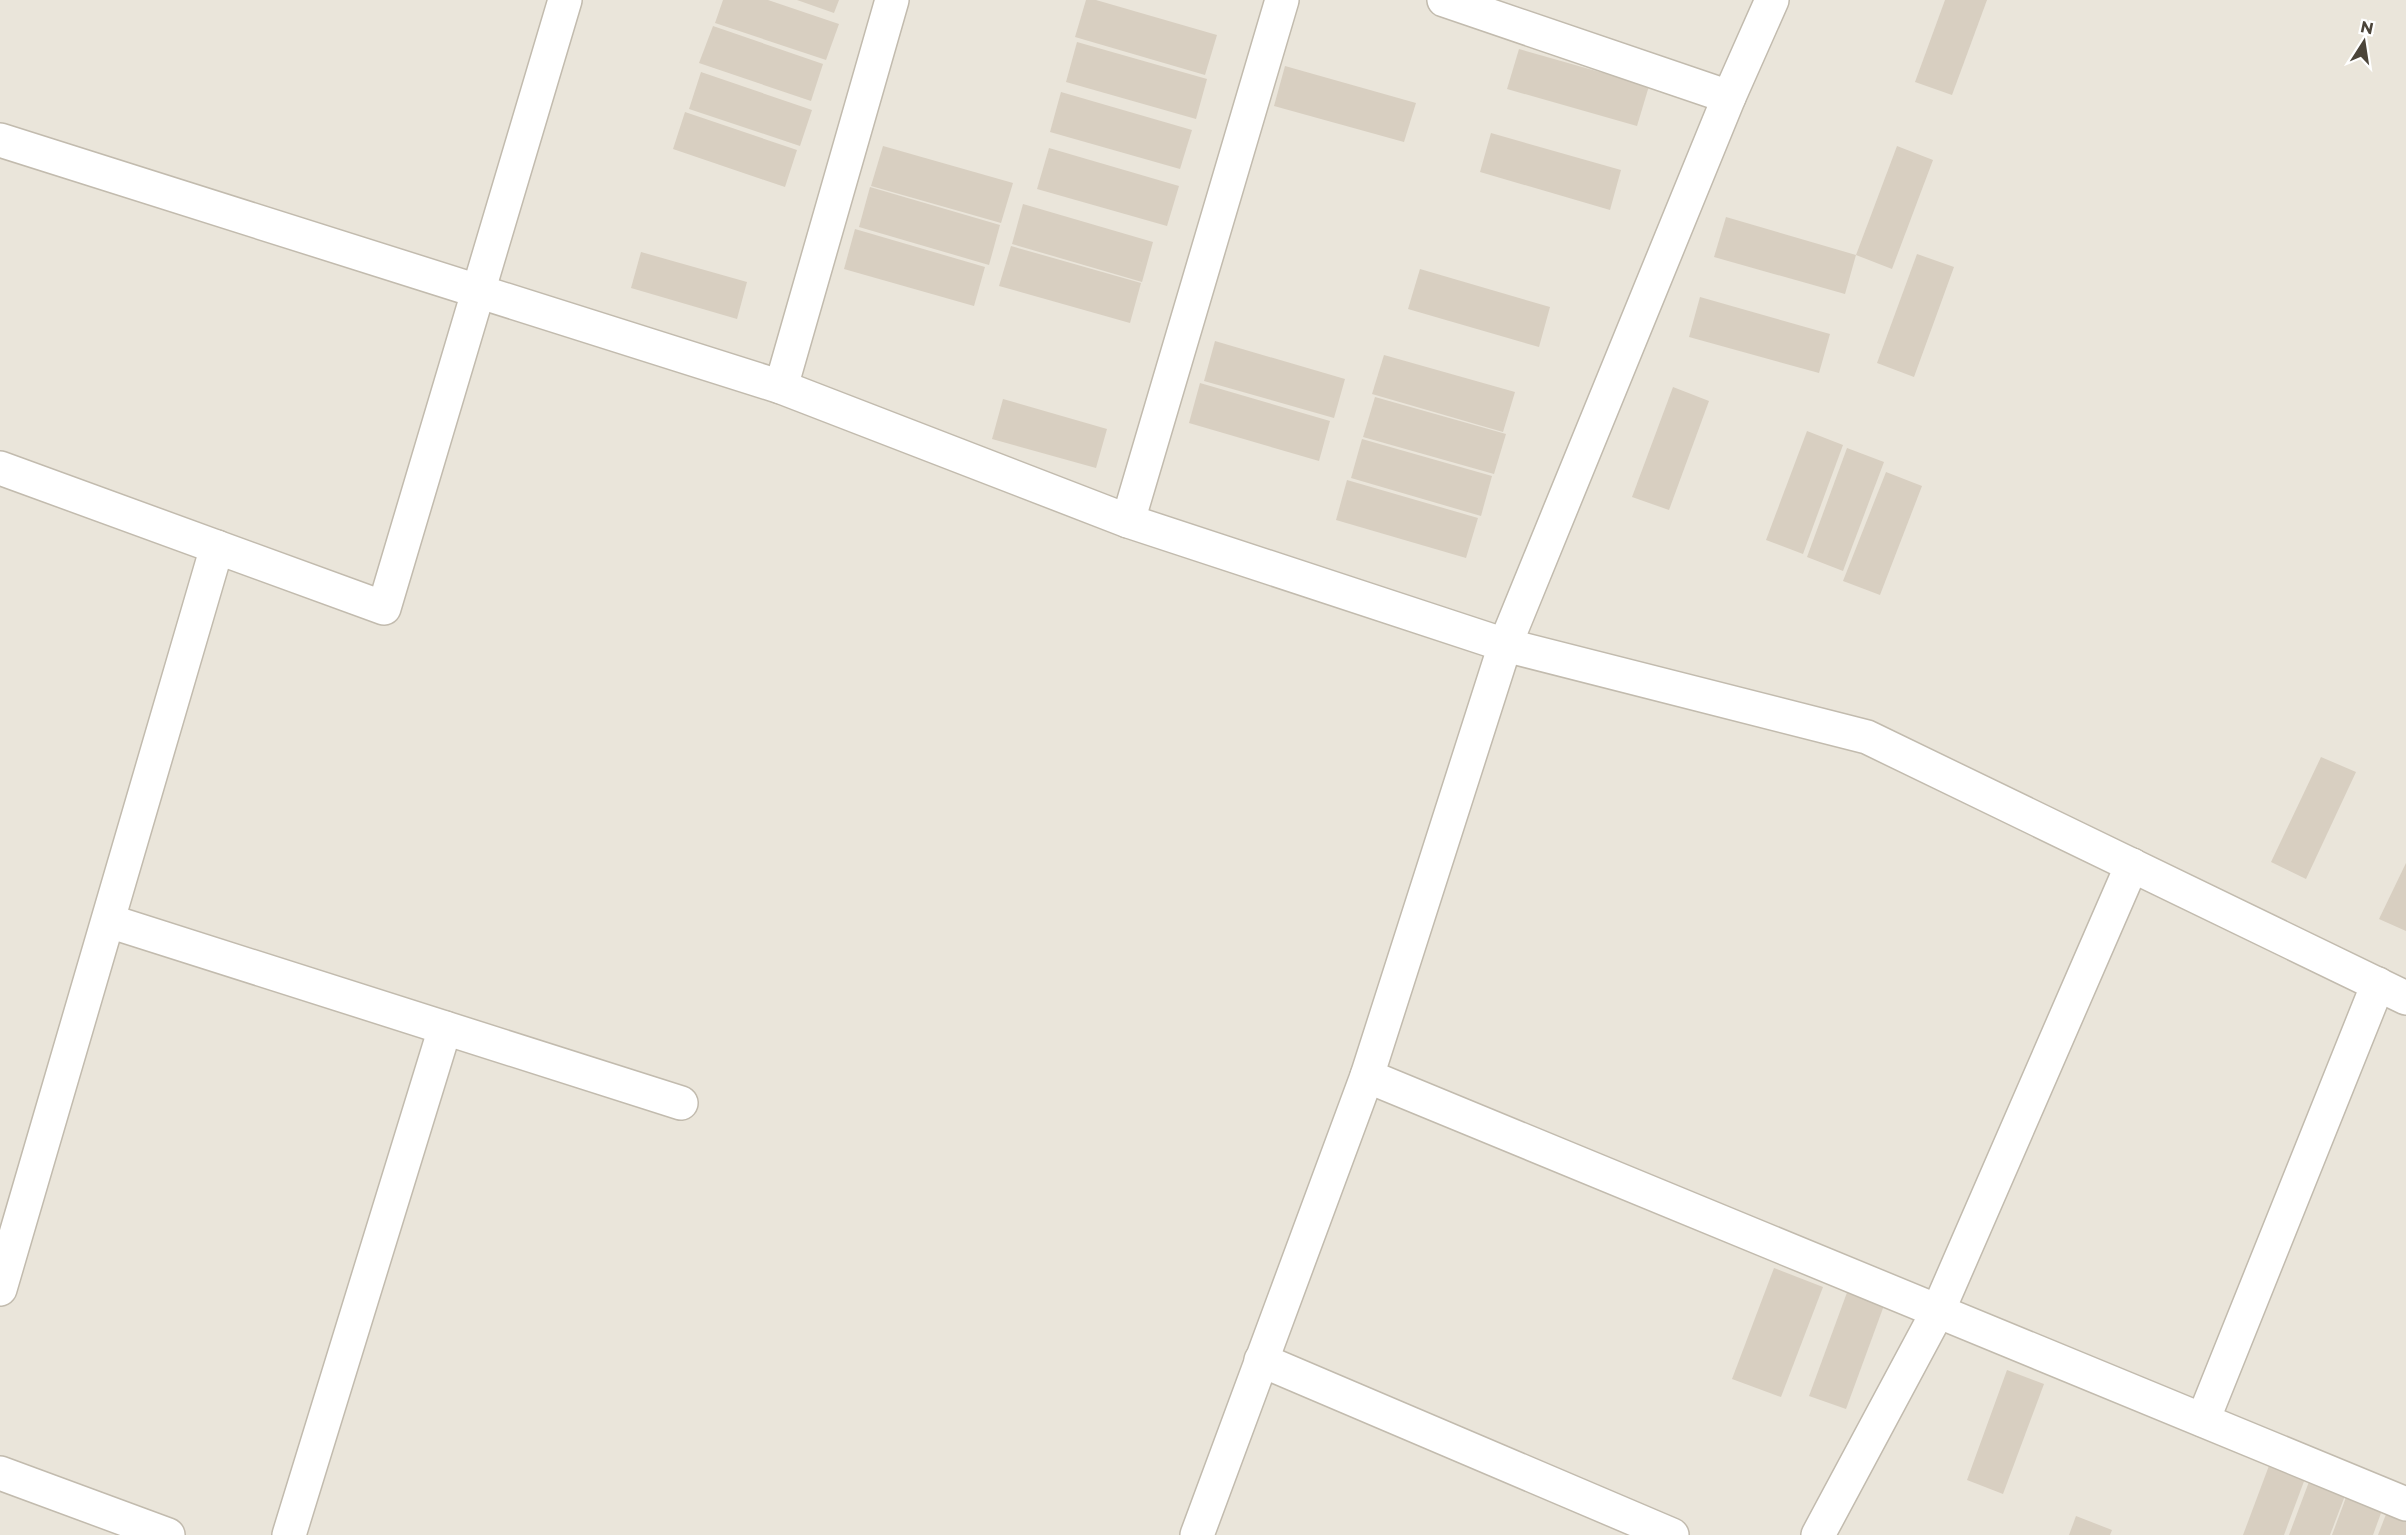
<svg xmlns="http://www.w3.org/2000/svg" width="2406" height="1535" font-family="Montserrat,sans-serif">
	<style>
		.residential { fill: #eae5da }
		.building { fill: #d8cfc1 }
		.lines { fill: none; stroke-linecap: round; stroke-linejoin: round }
		.minor-casing { stroke: #c2bbae; stroke-width: 36 }
		.minor { stroke: #fff; stroke-width: 33 }
	</style>
	<rect width="100%" height="100%" fill="#f6f3ec"/>
	<rect class="residential" x="0" y="0" width="2406" height="1535"/>
	<g class="building">
		<path d="M 723,0 L 768,0 L 839,24 L 826,60 L 715,23 Z"/>
		<path d="M 797,0 L 839,0 L 834,13 Z"/>
		<path d="M 1086,0 L 1096,0 L 1217,35 L 1205,75 L 1075,37 Z"/>
		<path d="M 1945,0 L 1987,0 L 1952,95 L 1915,82 Z"/>
		<path d="M 713,26 L 823,64 L 811,101 L 699,63 Z"/>
		<path d="M 1077,42 L 1207,79 L 1196,119 L 1066,82 Z"/>
		<path d="M 1519,49 L 1649,86 L 1637,126 L 1507,89 Z"/>
		<path d="M 1285,66 L 1416,103 L 1404,142 L 1274,106 Z"/>
		<path d="M 701,72 L 812,110 L 800,146 L 689,109 Z"/>
		<path d="M 1061,92 L 1192,130 L 1180,169 L 1050,132 Z"/>
		<path d="M 685,112 L 797,150 L 785,187 L 673,149 Z"/>
		<path d="M 1491,133 L 1621,170 L 1610,210 L 1480,172 Z"/>
		<path d="M 883,146 L 1013,183 L 1001,223 L 871,186 Z"/>
		<path d="M 1897,146 L 1933,160 L 1892,269 L 1856,255 Z"/>
		<path d="M 1049,148 L 1179,186 L 1167,226 L 1037,189 Z"/>
		<path d="M 870,187 L 1000,225 L 989,265 L 859,227 Z"/>
		<path d="M 1023,204 L 1153,242 L 1142,282 L 1012,244 Z"/>
		<path d="M 1726,217 L 1856,255 L 1845,294 L 1714,257 Z"/>
		<path d="M 855,229 L 985,267 L 974,306 L 844,269 Z"/>
		<path d="M 1011,246 L 1141,283 L 1130,323 L 999,286 Z"/>
		<path d="M 641,252 L 747,282 L 737,319 L 631,288 Z"/>
		<path d="M 1917,254 L 1954,267 L 1914,377 L 1877,363 Z"/>
		<path d="M 1420,269 L 1550,307 L 1539,347 L 1408,309 Z"/>
		<path d="M 1700,297 L 1830,334 L 1819,373 L 1689,337 Z"/>
		<path d="M 1215,341 L 1345,379 L 1334,418 L 1204,381 Z"/>
		<path d="M 1384,355 L 1515,392 L 1503,432 L 1372,394 Z"/>
		<path d="M 1200,383 L 1330,421 L 1319,461 L 1189,423 Z"/>
		<path d="M 1673,387 L 1709,401 L 1669,510 L 1632,497 Z"/>
		<path d="M 1375,397 L 1506,434 L 1494,474 L 1363,437 Z"/>
		<path d="M 1003,399 L 1107,429 L 1096,468 L 992,439 Z"/>
		<path d="M 1807,431 L 1843,445 L 1803,554 L 1766,540 Z"/>
		<path d="M 1362,439 L 1492,476 L 1481,516 L 1351,478 Z"/>
		<path d="M 1847,448 L 1884,462 L 1843,571 L 1807,557 Z"/>
		<path d="M 1886,472 L 1922,486 L 1880,595 L 1843,581 Z"/>
		<path d="M 1347,480 L 1478,518 L 1466,558 L 1336,520 Z"/>
		<path d="M 2321,757 L 2356,772 L 2306,879 L 2271,862 Z"/>
		<path d="M 2406,863 L 2406,931 L 2379,919 Z"/>
		<path d="M 1774,1268 L 1823,1287 L 1781,1397 L 1732,1379 Z"/>
		<path d="M 1849,1287 L 1886,1300 L 1846,1409 L 1809,1396 Z"/>
		<path d="M 2007,1370 L 2044,1384 L 2003,1494 L 1967,1480 Z"/>
		<path d="M 2270,1463 L 2306,1476 L 2284,1535 L 2243,1535 Z"/>
		<path d="M 2310,1479 L 2346,1493 L 2330,1535 L 2289,1535 Z"/>
		<path d="M 2348,1492 L 2384,1505 L 2373,1535 L 2332,1535 Z"/>
		<path d="M 2388,1509 L 2406,1515 L 2406,1535 L 2378,1535 Z"/>
		<path d="M 2076,1516 L 2112,1530 L 2110,1535 L 2069,1535 Z"/>
	</g>
	<g class="lines">
		<g class="minor-casing">
			<g id="minor">
				<path d="M 1444,0 L 1729,97"/>
				<path d="M 0,140 L 781,387 L 1128,521 L 1505,645 L 1867,737 L 2406,998"/>
				<path d="M 781,387 L 892,0"/>
				<path d="M 0,468 L 384,608 L 565,0"/>
				<path d="M 1128,521 L 1282,0"/>
				<path d="M 109,921 L 681,1103"/>
				<path d="M 1367,1076 L 2406,1504"/>
				<path d="M 0,1289 L 217,547"/>
				<path d="M 1261,1360 L 1672,1535"/>
				<path d="M 2203,1420 L 2378,984"/>
				<path d="M 0,1473 L 168,1535"/>
				<path d="M 289,1535 L 445,1028"/>
				<path d="M 1197,1535 L 1367,1076 L 1505,645 L 1729,97 L 1772,0"/>
				<path d="M 1818,1535 L 1938,1311 L 2132,865"/>
			</g>
		</g>
		<use href="#minor" class="minor"/>
	</g>
	<g transform="translate(2364 42) rotate(12)" stroke="#ffffff" stroke-width="4.5" paint-order="stroke">
	<path d="M0-4.5L10 22L0 15L-10 22Z" fill="#4b4439"/>
	<text y="-9" font-size="16" font-weight="bold" text-anchor="middle" fill="#4b4439">N</text>
	</g>
</svg>
